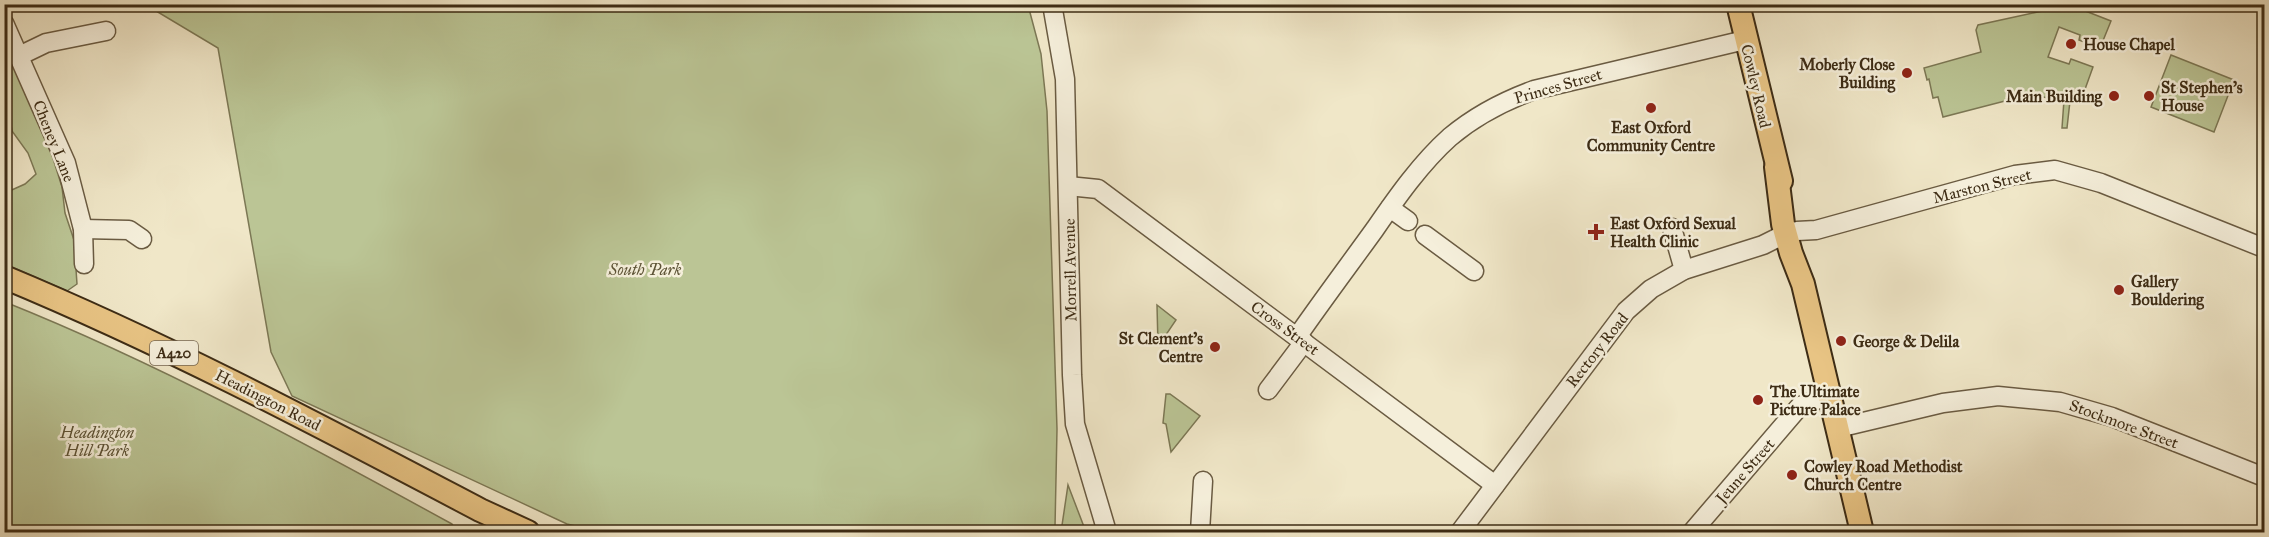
<svg xmlns="http://www.w3.org/2000/svg" width="2269" height="537" font-family="'IM FELL Great Primer',serif">
	<style>
		.green { fill: #bbc595; stroke: #7c7855; stroke-width: 1.5 }
		.lines { fill: none; stroke-linecap: round; stroke-linejoin: round }
		.minor-casing { stroke: #6a5b42; stroke-width: 21 }
		.major-casing { stroke: #3d2c15; stroke-width: 26 }
		.minor { stroke: #f5efdb; stroke-width: 18 }
		.major { stroke: #e8c484; stroke-width: 22 }
		.poi-dot { fill: #8f2418; stroke: #f5efdb; stroke-width: 2 }
		.labels { text-anchor: middle; dominant-baseline: central; stroke-width: 5; stroke-linejoin: round; paint-order: stroke }
		.shield { fill: #f5efdb; stroke: #746650; stroke-width: 1.5 }
		.shield-label { font-size: 15px; font-weight: bold; fill: #3d2c15 }
		.poi-label { font-size: 16px; font-weight: bold; fill: #3d2c15; stroke: #f5efdb; text-anchor: start }
		.street-label { font-size: 16px; fill: #3d2c15; stroke: #f5efdb }
		.park-label { font-size: 16px; font-style: italic; fill: #5c5235; stroke: #f5efdb }
	</style>
	<rect width="100%" height="100%" fill="#f0e7c8"/>
	<filter id="stains"><feTurbulence type="fractalNoise" baseFrequency=".00333" numOctaves="4"/><feColorMatrix values="0 0 0 0 .2 0 0 0 0 .09 0 0 0 0 .02 0 0 0 .5 -.17"/></filter>
	<radialGradient id="worn" r=".72"><stop offset=".6" stop-color="#630" stop-opacity="0"/><stop offset="1" stop-color="#630" stop-opacity=".3"/></radialGradient>
	<g class="green">
		<path d="M 146,5 L 1028,5 L 1041,54 L 1047,111 L 1057,429 L 1055,527 L 1052,532 L 599,532 L 567,524 L 292,396 L 271,352 L 218,48 Z"/>
		<path d="M 2070,5 L 2111,21 L 2100,48 L 2079,40 L 2080,35 L 2059,27 L 2048,57 L 2069,64 L 2071,59 L 2093,67 L 2084,92 L 2076,89 L 2070,101 L 2067,128 L 2062,128 L 2064,100 L 2028,95 L 1943,117 L 1938,97 L 1933,98 L 1929,79 L 1927,80 L 1924,68 L 1981,52 L 1976,30 L 1978,25 Z"/>
		<path d="M 4,32 L 40,117 L 62,187 L 65,213 L 74,240 L 77,284 L 67,291 L 5,264 L 5,193 L 25,184 L 36,174 L 28,153 L 12,131 L 8,108 L 5,101 Z"/>
		<path d="M 2171,55 L 2234,80 L 2214,132 L 2151,107 Z"/>
		<path d="M 5,302 C 160,364 306,444 452,524 L 457,532 L 5,532 Z"/>
		<path d="M 1157,305 L 1176,320 L 1159,345 L 1158,345 Z"/>
		<path d="M 1166,394 L 1170,394 L 1200,416 L 1171,452 L 1166,424 L 1163,423 Z"/>
		<path d="M 1068,485 L 1086,532 L 1061,532 Z"/>
	</g>
	<g class="lines">
		<g class="minor-casing">
			<g id="minor">
				<path d="M 1052,4 L 1065,79 L 1072,375 L 1075,424 L 1107,532"/>
				<path d="M 4,23 L 66,163 L 83,229 L 84,264"/>
				<path d="M 19,56 L 46,43 L 106,31"/>
				<path d="M 1068,186 L 1098,189 L 1495,485"/>
				<path d="M 1390,208 L 1408,221"/>
				<path d="M 1672,228 L 1684,270"/>
				<path d="M 83,229 L 129,230 L 142,239"/>
				<path d="M 1797,231 L 1816,230 L 2015,175 L 2055,170 L 2101,183 L 2264,248"/>
				<path d="M 1425,235 L 1474,271"/>
				<path d="M 1297,337 C 1322,301 1349,265 1375,229 C 1397,197 1421,163 1450,137 C 1475,116 1504,101 1534,90 L 1745,40"/>
				<path d="M 1268,390 L 1304,342"/>
				<path d="M 1838,428 L 1943,403 L 1998,396 L 2060,402 L 2112,417 L 2264,477"/>
				<path d="M 1200,532 L 1203,481"/>
				<path d="M 1460,532 L 1626,311 L 1651,289 L 1684,270 L 1763,245 L 1785,234"/>
				<path d="M 1692,532 L 1800,406 L 1830,395"/>
			</g>
		</g>
		<g class="major-casing">
			<g id="major">
				<path d="M 1738,4 L 1781,181"/>
				<path d="M 1776,167 L 1783,224 L 1791,253 L 1803,284 L 1862,532"/>
				<path d="M 4,277 C 168,345 324,428 480,510 L 528,532"/>
			</g>
		</g>
		<use href="#minor" class="minor"/>
		<use href="#major" class="major"/>
	</g>
	<g class="poi-dot">
		<circle cx="2071" cy="44" r="6"/>
		<circle cx="1907" cy="73" r="6"/>
		<circle cx="2114" cy="96" r="6"/>
		<circle cx="2149" cy="96" r="6"/>
		<circle cx="1651" cy="108" r="6"/>
		<path d="M1593 223h6v6h6v6h-6v6h-6v-6h-6v-6h6z"/>
		<circle cx="2119" cy="290" r="6"/>
		<circle cx="1841" cy="341" r="6"/>
		<circle cx="1215" cy="347" r="6"/>
		<circle cx="1758" cy="400" r="6"/>
		<circle cx="1792" cy="475" r="6"/>
	</g>
	<g class="labels">
		<rect class="shield" x="150" y="341" width="48" height="24" rx="4.5"/>
		<g class="shield-label">
			<text x="174" y="353">A420</text>
		</g>
		<g class="poi-label">
			<text x="2083" y="44">House Chapel</text>
			<text x="1895" y="64" text-anchor="end">Moberly Close<tspan x="1895" dy="18">Building</tspan></text>
			<text x="2161" y="87">St Stephen's<tspan x="2161" dy="18">House</tspan></text>
			<text x="2102" y="96" text-anchor="end">Main Building</text>
			<text x="1651" y="127" text-anchor="middle">East Oxford<tspan x="1651" dy="18">Community Centre</tspan></text>
			<text x="1610" y="223">East Oxford Sexual<tspan x="1610" dy="18">Health Clinic</tspan></text>
			<text x="2131" y="281">Gallery<tspan x="2131" dy="18">Bouldering</tspan></text>
			<text x="1203" y="338" text-anchor="end">St Clement's<tspan x="1203" dy="18">Centre</tspan></text>
			<text x="1853" y="341">George &amp; Delila</text>
			<text x="1770" y="391">The Ultimate<tspan x="1770" dy="18">Picture Palace</tspan></text>
			<text x="1804" y="466">Cowley Road Methodist<tspan x="1804" dy="18">Church Centre</tspan></text>
		</g>
		<g class="street-label">
			<text transform="translate(1558 86) rotate(-16)">Princes Street</text>
			<text transform="translate(1756 86) rotate(77)">Cowley Road</text>
			<text transform="translate(54 141) rotate(68)">Cheney Lane</text>
			<text transform="translate(1982 186) rotate(-14)">Marston Street</text>
			<text transform="translate(1070 270) rotate(-91)">Morrell Avenue</text>
			<text transform="translate(1285 328) rotate(36)">Cross Street</text>
			<text transform="translate(1597 350) rotate(-52)">Rectory Road</text>
			<text transform="translate(268 400) rotate(27)">Headington Road</text>
			<text transform="translate(2124 424) rotate(20)">Stockmore Street</text>
			<text transform="translate(1745 471) rotate(-49)">Jeune Street</text>
		</g>
		<g class="park-label">
			<text x="645" y="269">South Park</text>
			<text x="97" y="432">Headington<tspan x="97" dy="18">Hill Park</tspan></text>
		</g>
	</g>
	<rect width="2269" height="537" fill="none" stroke="#f0e7c8" stroke-width="24"/>
	<rect x="6" y="6" width="2257" height="525" fill="none" stroke="#3d2c15" stroke-width="3"/>
	<rect x="12" y="12" width="2245" height="513" fill="none" stroke="#3d2c15" stroke-width="1.5"/>
	<rect width="100%" height="100%" filter="url(#stains)"/>
	<rect width="100%" height="100%" fill="url(#worn)"/>
</svg>
